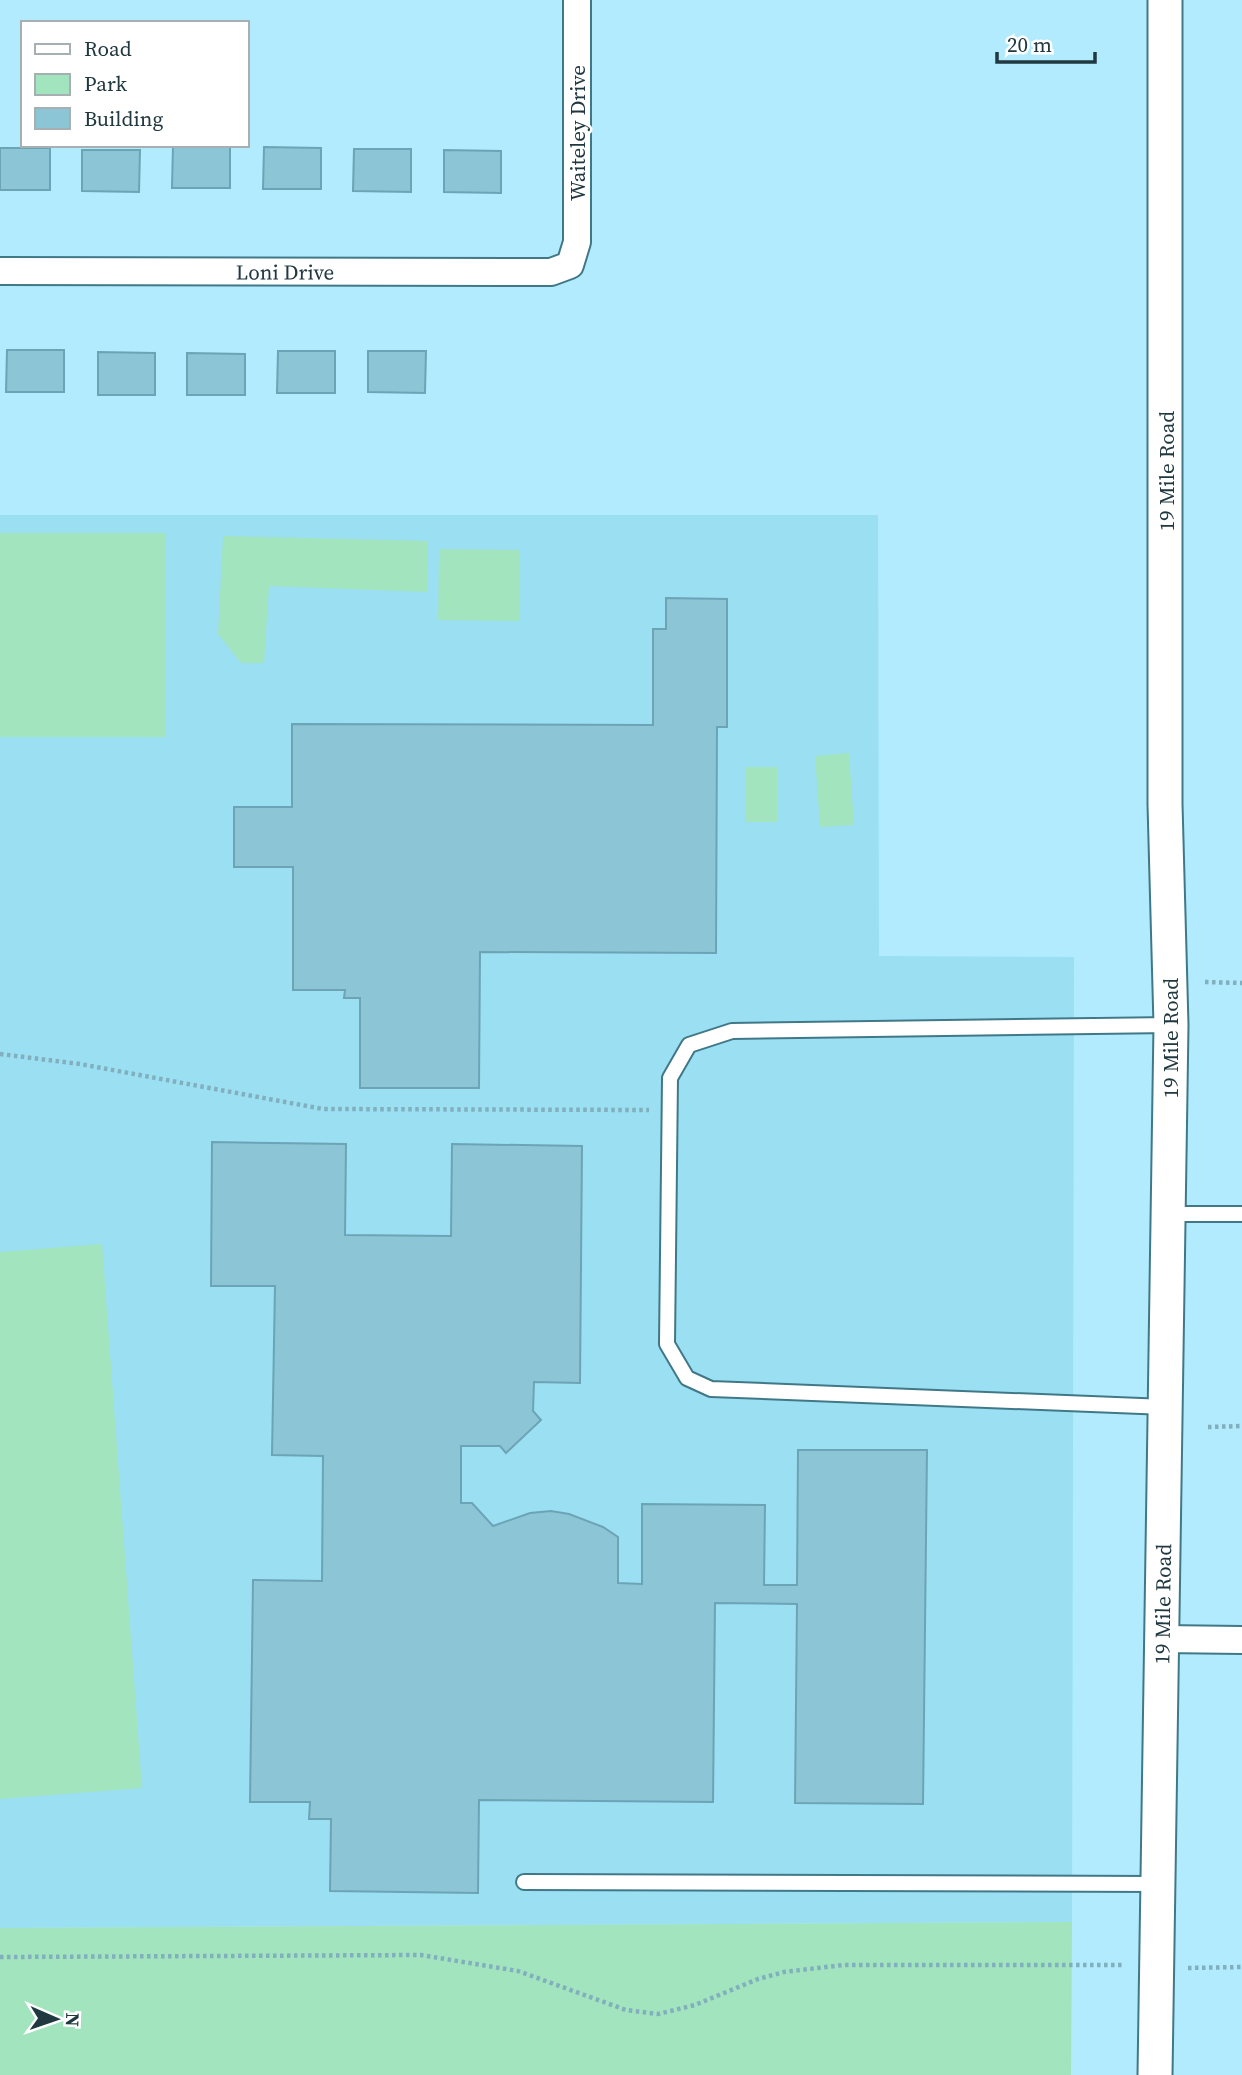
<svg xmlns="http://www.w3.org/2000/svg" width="1242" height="2075" font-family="'Source Serif 4',serif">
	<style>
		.built { fill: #9bdff3 }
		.green { fill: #a2e4be }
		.building { fill: #8cc5d6; stroke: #6ca4b5; stroke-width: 2 }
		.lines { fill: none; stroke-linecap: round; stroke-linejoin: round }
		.service-casing { stroke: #407888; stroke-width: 18 }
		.minor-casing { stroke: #407888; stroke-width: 30 }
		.tertiary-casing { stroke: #407888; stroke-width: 37 }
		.path { stroke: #81afbe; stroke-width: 4.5; stroke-dasharray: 3.5 3.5; stroke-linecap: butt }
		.service { stroke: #fff; stroke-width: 14 }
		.minor { stroke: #fff; stroke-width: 26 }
		.tertiary { stroke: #fff; stroke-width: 33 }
		.labels { text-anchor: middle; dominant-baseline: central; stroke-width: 5; stroke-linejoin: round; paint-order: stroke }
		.street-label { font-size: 21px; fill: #20383f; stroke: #fff }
	</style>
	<rect width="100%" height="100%" fill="#b1ebfd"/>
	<path class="built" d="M 0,515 L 878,515 L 879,956 L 1074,957 L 1072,1922 L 0,1928 Z"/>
	<g class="green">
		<rect x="0" y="533" width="166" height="204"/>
		<path d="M 223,536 L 428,541 L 427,592 L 269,586 L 264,663 L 241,663 L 218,634 Z"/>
		<path d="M 439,549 L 520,550 L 519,621 L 438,620 Z"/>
		<path d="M 849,753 L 854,825 L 820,827 L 815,756 Z"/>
		<rect x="746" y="767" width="31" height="55"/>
		<path d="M 102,1244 L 142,1788 L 0,1799 L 0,1252 Z"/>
		<path d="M 1072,1922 L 1071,2075 L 0,2075 L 0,1928 Z"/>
	</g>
	<g class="building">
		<path d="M 173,146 L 230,146 L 230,188 L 172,188 Z"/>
		<path d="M 264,147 L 321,148 L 321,189 L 263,189 Z"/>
		<rect x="0" y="148" width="50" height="42"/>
		<path d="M 354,149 L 411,149 L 411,192 L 353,191 Z"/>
		<path d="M 82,150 L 140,150 L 139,192 L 82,191 Z"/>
		<path d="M 444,150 L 501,151 L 501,193 L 444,192 Z"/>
		<path d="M 7,350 L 64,350 L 64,392 L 6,392 Z"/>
		<path d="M 278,351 L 335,351 L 335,393 L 277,393 Z"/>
		<path d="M 368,351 L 426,351 L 425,393 L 368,392 Z"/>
		<path d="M 98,352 L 155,353 L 155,395 L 98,395 Z"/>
		<path d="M 187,353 L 245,354 L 245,395 L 187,395 Z"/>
		<path d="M 666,598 L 727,599 L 727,727 L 717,727 L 716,953 L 480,952 L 479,1088 L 360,1088 L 360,998 L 344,998 L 345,990 L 293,990 L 293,867 L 234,867 L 234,807 L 292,807 L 292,724 L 653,725 L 653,629 L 666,629 Z"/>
		<path d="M 212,1142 L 346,1144 L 345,1235 L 451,1236 L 452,1144 L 582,1146 L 580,1383 L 534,1382 L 533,1411 L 541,1420 L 506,1453 L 500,1446 L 461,1446 L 461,1503 L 472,1503 L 493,1526 L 530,1513 L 551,1511 L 569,1514 L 603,1527 L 618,1537 L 618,1583 L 642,1584 L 642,1504 L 765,1505 L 764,1585 L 797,1585 L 798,1450 L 927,1450 L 923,1804 L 795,1803 L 797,1604 L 715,1603 L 713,1802 L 479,1800 L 478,1893 L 330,1891 L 331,1819 L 309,1819 L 310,1802 L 250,1802 L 253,1580 L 322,1581 L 323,1456 L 272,1455 L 275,1286 L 211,1286 Z"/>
	</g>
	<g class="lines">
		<g class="service-casing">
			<g id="service">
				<path d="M 1168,1214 L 1242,1214"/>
				<path d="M 1166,1407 L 711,1389 L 687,1378 L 667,1344 L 670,1078 L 689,1045 L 732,1031 L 1171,1025"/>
				<path d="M 524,1882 L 1158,1884"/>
			</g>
		</g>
		<g class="minor-casing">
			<g id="minor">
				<path id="s1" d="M 0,271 L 551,272 L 570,265 L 577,242 L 577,0"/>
				<path d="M 1162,1639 L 1242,1640"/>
			</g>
		</g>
		<g class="tertiary-casing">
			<g id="tertiary">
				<path id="s2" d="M 1155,2075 L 1171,1025 L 1165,804 L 1165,0"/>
			</g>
		</g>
		<g class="path">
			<path d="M 1205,982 L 1242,983"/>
			<path d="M 0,1054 L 80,1064 L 323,1109 L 649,1110"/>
			<path d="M 1208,1427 L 1242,1426"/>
			<path d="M 0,1957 L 421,1955 L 518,1971 L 626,2010 L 658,2014 L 695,2005 L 758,1979 L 784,1972 L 843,1965 L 1124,1965"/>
			<path d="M 1188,1968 L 1242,1967"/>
		</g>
		<use href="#service" class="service"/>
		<use href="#minor" class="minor"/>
		<use href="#tertiary" class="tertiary"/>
	</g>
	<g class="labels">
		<g class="street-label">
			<text transform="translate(577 133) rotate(-90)">Waiteley Drive</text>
			<text stroke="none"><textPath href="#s1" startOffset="285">Loni Drive</textPath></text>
			<text transform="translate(1166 471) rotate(-90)">19 Mile Road</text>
			<text transform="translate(1170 1038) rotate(-90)">19 Mile Road</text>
			<text stroke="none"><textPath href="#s2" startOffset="471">19 Mile Road</textPath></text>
		</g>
	</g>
	<rect x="21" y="21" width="228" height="126" fill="#ffffff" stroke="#a6afb2" stroke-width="2"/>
	<rect x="35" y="44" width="35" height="10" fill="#ffffff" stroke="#a6afb2" stroke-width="2"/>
	<text x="84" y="56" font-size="21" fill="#20383f">Road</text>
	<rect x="35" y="74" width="35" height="21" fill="#a2e4be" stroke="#a6afb2" stroke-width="2"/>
	<text x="84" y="91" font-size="21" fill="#20383f">Park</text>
	<rect x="35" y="108" width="35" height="21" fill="#8cc5d6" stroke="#a6afb2" stroke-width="2"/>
	<text x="84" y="126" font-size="21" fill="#20383f">Building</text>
	<g transform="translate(56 2019) rotate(92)" stroke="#ffffff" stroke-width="5" paint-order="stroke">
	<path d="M0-5L12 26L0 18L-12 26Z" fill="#20383f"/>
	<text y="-10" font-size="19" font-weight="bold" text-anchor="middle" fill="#20383f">N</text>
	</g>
	<path d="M997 52v10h98v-10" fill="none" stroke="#20383f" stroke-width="3.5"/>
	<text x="1007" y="52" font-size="21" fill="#20383f" stroke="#ffffff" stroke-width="5" paint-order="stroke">20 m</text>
</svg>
